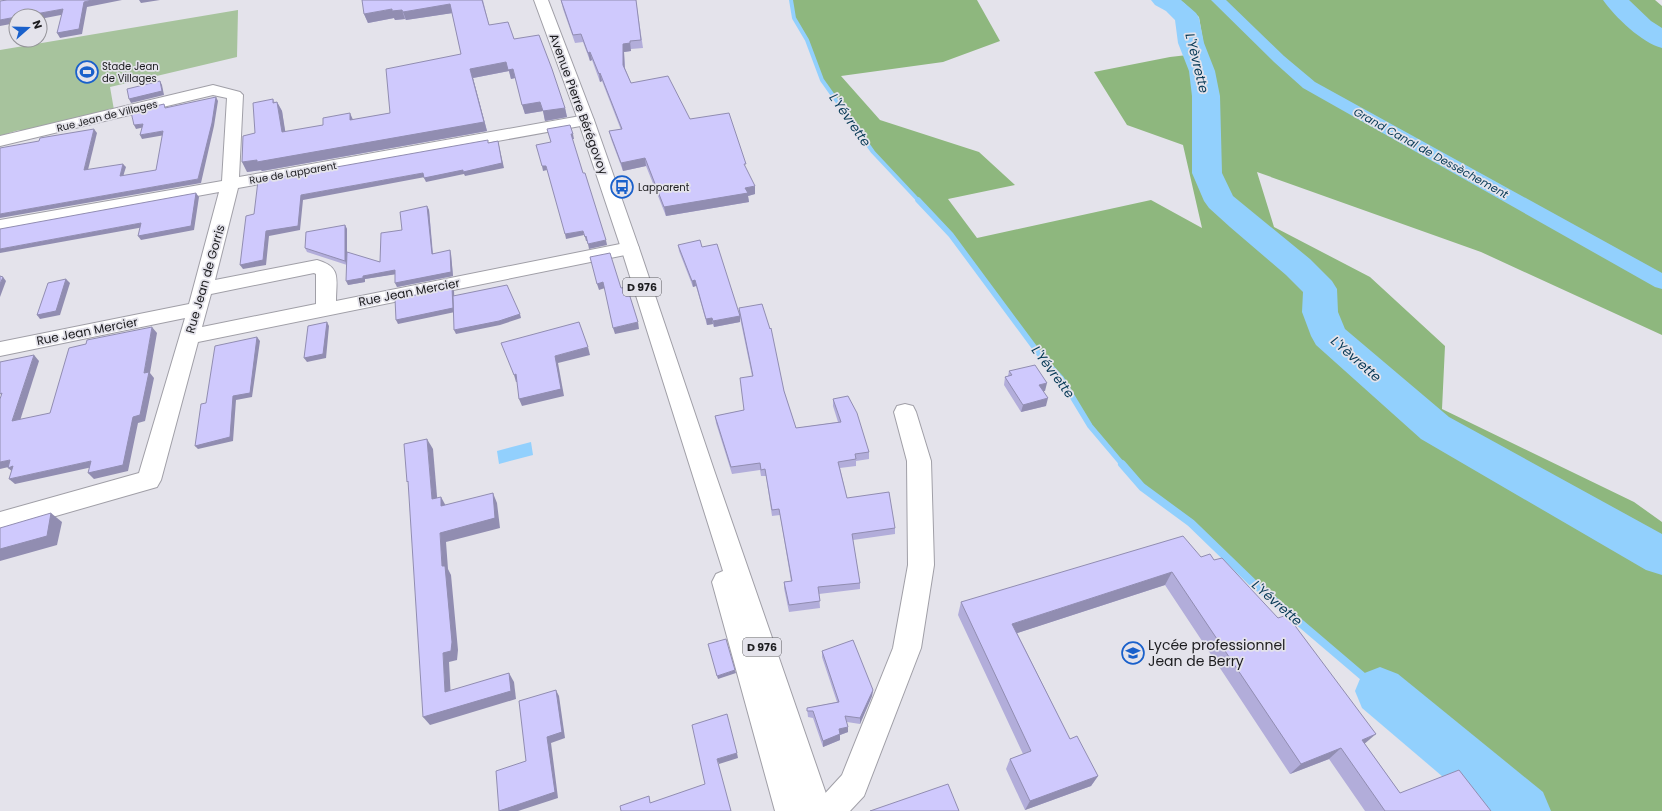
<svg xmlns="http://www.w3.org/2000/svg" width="1662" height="811" font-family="Poppins,sans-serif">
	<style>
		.green { fill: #a7c39d }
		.forest { fill: #8eb77e }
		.water { fill: #92d0fd }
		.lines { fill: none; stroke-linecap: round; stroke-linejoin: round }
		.stream-far2 { stroke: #92d0fd; stroke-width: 4 }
		.stream-far1 { stroke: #92d0fd; stroke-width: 5.5 }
		.stream { stroke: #92d0fd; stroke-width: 8 }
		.canal { fill: #92d0fd; fill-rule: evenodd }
		.river { fill: #92d0fd; fill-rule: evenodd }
		.minor-casing { stroke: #a09fa7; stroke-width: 2 }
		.primary-casing { stroke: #a09fa7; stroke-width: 2 }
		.minor { fill: #fff; fill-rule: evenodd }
		.primary { fill: #fff; fill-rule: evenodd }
		.wall { fill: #b2adda }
		.shaded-wall { fill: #918db1 }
		.building { fill: #cfc9fd; stroke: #918db1 }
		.labels { text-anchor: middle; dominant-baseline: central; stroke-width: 3.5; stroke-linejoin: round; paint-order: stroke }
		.far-poi-label { font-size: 10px; fill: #1c1c1f; stroke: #e4e3eb; text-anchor: start }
		.far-street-label { font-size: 10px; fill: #1c1c1f; stroke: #e4e3eb }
		.far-water-label { font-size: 11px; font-style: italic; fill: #053855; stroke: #e4e3eb }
		.shield { fill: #e4e3eb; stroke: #58585c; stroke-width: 1 }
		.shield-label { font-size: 11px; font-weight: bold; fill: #1c1c1f }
		.street-label { font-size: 12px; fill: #1c1c1f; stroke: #e4e3eb }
		.water-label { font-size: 13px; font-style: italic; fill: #053855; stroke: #e4e3eb }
		.near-poi-label { font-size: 14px; fill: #1c1c1f; stroke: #e4e3eb; text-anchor: start }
	</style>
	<rect width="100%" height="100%" fill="#e4e3eb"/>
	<path class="green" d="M 238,10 L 237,57 L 110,87 L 114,110 L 26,131 C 16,128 10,134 0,136 L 0,50 Z"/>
	<path class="forest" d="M 791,0 L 977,0 L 1000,41 L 943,62 L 841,76 L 880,120 L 979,152 L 1015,185 L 948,199 L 977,238 L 1151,200 L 1202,228 L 1183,145 L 1127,125 L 1094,72 L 1170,57 L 1205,53 L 1199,17 L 1184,3 L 1177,0 L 1655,0 L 1662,6 L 1662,335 L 1481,252 L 1257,172 L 1274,227 L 1370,277 L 1445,346 L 1442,409 L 1634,502 L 1662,522 L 1662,811 L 1524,811 L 1252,582 L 1191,523 L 1142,487 L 1090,426 L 1061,378 L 1040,355 L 951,235 L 873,152 L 822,80 L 807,40 L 794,18 Z"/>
	<path class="water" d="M 531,442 L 533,455 L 499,464 L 497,451 Z"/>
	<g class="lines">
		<path class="stream-far2" d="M 791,0 L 794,18 L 807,40 L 822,80 L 873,152 L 919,201"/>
		<path class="stream-far1" d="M 918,200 L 951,235 L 1040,355 L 1061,378 L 1090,426 L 1123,465"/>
		<path class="stream" d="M 1122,464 L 1142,487 L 1191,523 L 1252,582 L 1380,691"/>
		<path class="canal" d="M 1211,0 L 1226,0 L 1284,56 L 1315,82 L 1662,273 L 1662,289 L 1655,287 L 1303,88 L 1274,62 Z"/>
		<g class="river">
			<path d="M 1151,0 L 1181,0 L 1196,13 L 1199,18 L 1204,43 L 1215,71 L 1220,96 L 1222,173 L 1233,196 L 1310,259 L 1332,281 L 1337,289 L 1338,312 L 1345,329 L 1449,417 L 1662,534 L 1662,575 L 1646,570 L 1421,439 L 1316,345 L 1311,336 L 1302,312 L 1303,292 L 1286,275 L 1230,227 L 1209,208 L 1204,201 L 1192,173 L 1192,96 L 1189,71 L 1178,43 L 1175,20 L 1166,11 L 1155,5 Z"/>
			<path d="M 1603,0 L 1629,0 L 1651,21 L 1662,28 L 1662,48 C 1642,43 1615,17 1603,0 Z"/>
			<path d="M 1380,667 L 1398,674 L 1543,792 L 1551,811 L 1483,811 L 1362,708 L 1355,691 L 1362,674 Z"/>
		</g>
		<g class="minor-casing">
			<g id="minor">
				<path d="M 213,85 L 240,92 L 243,95 L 239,177 L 586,115 L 592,117 L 594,120 L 592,123 L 586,125 L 238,188 L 215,280 L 317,260 C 342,267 336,279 336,301 L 630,242 L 637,244 L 639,248 L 637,252 L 630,254 L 198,342 L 161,480 L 157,487 L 0,532 L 0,512 L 139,473 L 185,318 L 0,356 L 0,342 L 189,304 L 219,192 L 0,232 L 0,220 L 222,181 L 227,98 L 213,95 L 0,146 L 0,136 ZM 314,273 L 316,274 L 316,304 L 202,327 L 211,294 Z"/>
				<path d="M 905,404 L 913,406 L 916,412 L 931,461 L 934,565 L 921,648 L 864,796 L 850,811 L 815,811 L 819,800 L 842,775 L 893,648 L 908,565 L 907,461 L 894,412 L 897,406 Z"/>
			</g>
		</g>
		<g class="primary-casing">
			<path id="primary" d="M 534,0 L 548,0 L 594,120 L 639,248 L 715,473 L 832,811 L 775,811 L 712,582 L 716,574 L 723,571 L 621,248 L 578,120 Z"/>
		</g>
		<use href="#minor" class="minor"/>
		<use href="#primary" class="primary"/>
	</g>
	<g class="wall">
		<path d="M 483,0 L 489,25 L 514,39 L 565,108 L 567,117 L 545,121 L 543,111 L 525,114 L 515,78 L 511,79 L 509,71 L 473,78 L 487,131 L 262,171 L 261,170 L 247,172 L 255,133 L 273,99 L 275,103 L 277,102 L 282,111 L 285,132 L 390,113 L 461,54 L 452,13 L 406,20 L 405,19 L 395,20 L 394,18 L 368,23 L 364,14 Z"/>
		<path d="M 636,0 L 643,48 L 631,49 L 631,51 L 624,52 L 625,68 L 631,83 L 690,119 L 746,169 L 755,194 L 748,196 L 749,202 L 666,216 L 646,166 L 623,171 L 611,139 L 609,131 L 621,130 L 602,81 L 600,82 L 592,60 L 590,61 L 583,42 L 575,43 L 563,9 L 561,1 Z"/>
		<path d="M 427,206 L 429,210 L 433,253 L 451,254 L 453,276 L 397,287 L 395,274 L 365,279 L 365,282 L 348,285 L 347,265 L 307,252 L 305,248 L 345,225 L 347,229 L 347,253 L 380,262 L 402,230 Z"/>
		<path d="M 678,245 L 702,247 L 739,314 L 739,308 L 784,391 L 796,428 L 838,422 L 833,406 L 833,399 L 869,452 L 869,459 L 856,461 L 856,466 L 840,468 L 847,498 L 895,528 L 895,534 L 853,540 L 860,583 L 860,589 L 819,594 L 820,608 L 789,612 L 784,588 L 784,582 L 791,581 L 780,515 L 772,516 L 766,476 L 761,476 L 760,470 L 732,474 L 716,423 L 715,416 L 744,410 L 752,376 L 740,318 L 740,322 L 714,327 L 713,324 L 707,325 L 696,286 L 693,287 L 679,251 Z"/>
		<path d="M 1009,371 L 1045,391 L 1043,391 L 1046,406 L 1021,412 L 1004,385 L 1005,377 L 1008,376 Z"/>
		<path d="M 1201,557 L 1214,560 L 1365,744 L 1400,793 L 1491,811 L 1365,811 L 1329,759 L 1290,774 L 1165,585 L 1017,633 L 1070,739 L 1098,776 L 1091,786 L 1025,810 L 1006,769 L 1010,759 L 1023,754 L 958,615 L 961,602 Z"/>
		<path d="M 822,651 L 873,690 L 872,696 L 860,724 L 847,722 L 848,732 L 840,735 L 840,740 L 823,747 L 813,718 L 808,717 L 807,708 L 837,702 L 822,657 Z"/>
	</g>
	<g class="shaded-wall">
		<path d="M 92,0 L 122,0 L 87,7 L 82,34 L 60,38 L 57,33 L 84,2 Z"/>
		<path d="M 139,0 L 160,0 L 141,3 Z"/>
		<path d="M 450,4 L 453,13 L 406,20 L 403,12 Z"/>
		<path d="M 63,9 L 66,14 L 40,19 L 40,16 L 24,16 Z"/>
		<path d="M 392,9 L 402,10 L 405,19 L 395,20 L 394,18 L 368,23 L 364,14 Z"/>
		<path d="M 16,17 L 16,23 L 0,26 L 0,20 Z"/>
		<path d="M 630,41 L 631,51 L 624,52 L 625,73 L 623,65 L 623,44 Z"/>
		<path d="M 590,52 L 592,60 L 590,61 L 588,53 Z"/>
		<path d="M 506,62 L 513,69 L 515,78 L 511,79 L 509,71 L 473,78 L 487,131 L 262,171 L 261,170 L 247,172 L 242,162 L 484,122 L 470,69 Z"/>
		<path d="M 600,73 L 602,81 L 600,82 L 599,74 Z"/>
		<path d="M 160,81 L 162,85 L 164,95 L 131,103 L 129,99 Z"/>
		<path d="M 216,97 L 218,101 L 214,126 L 201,183 L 0,218 L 0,214 L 198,179 Z"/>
		<path d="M 277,102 L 282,111 L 287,142 L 282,132 Z"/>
		<path d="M 540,102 L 543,111 L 525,114 L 522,105 Z"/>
		<path d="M 565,108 L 567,117 L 545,121 L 543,111 Z"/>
		<path d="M 350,113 L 354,122 L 350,120 Z"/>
		<path d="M 143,124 L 145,127 L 136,129 L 134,125 Z"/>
		<path d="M 94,129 L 97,133 L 87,174 L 84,170 Z"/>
		<path d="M 163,131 L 165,135 L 142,139 L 140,135 Z"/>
		<path d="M 571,134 L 573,134 L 574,139 L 572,139 Z"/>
		<path d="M 498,141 L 504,168 L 465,176 L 464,174 L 426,182 L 424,178 Z"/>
		<path d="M 645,158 L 646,166 L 623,171 L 621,163 Z"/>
		<path d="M 123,164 L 126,167 L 122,180 L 120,176 Z"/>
		<path d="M 542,166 L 546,166 L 547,170 L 543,171 Z"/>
		<path d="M 423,173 L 425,177 L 303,200 L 300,230 L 269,236 L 266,265 L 243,269 L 240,265 L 266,231 L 301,195 Z"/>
		<path d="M 755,186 L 755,194 L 748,196 L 749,202 L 666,216 L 664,207 Z"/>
		<path d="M 196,193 L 199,197 L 194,230 L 141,240 L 138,236 Z"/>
		<path d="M 427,206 L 429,210 L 433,258 L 432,254 Z"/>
		<path d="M 141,223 L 144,227 L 0,253 L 0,249 Z"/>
		<path d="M 345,225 L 347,229 L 347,265 L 345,261 Z"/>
		<path d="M 583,231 L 584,235 L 566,239 L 565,234 Z"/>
		<path d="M 586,236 L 588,241 L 586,241 L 585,237 Z"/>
		<path d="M 606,240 L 607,245 L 589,249 L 588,244 Z"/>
		<path d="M 450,250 L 451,254 L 453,276 L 397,287 L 395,283 Z"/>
		<path d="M 395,270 L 397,274 L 365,279 L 365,282 L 348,285 L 346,281 L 363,276 Z"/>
		<path d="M 3,277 L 6,281 L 0,297 L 0,284 Z"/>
		<path d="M 66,279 L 70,283 L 60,315 L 40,319 L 37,315 Z"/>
		<path d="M 695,280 L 696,286 L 693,287 L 692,281 Z"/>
		<path d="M 603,282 L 605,288 L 599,290 L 597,284 Z"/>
		<path d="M 452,288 L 454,291 L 455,312 L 398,324 L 396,320 Z"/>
		<path d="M 520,314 L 521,318 L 500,325 L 456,334 L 454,330 Z"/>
		<path d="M 740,316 L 740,322 L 714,327 L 713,321 Z"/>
		<path d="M 712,318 L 713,324 L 707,325 L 706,319 Z"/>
		<path d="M 327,322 L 329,326 L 326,358 L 307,362 L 304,358 Z"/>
		<path d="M 638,322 L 639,329 L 615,334 L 613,328 Z"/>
		<path d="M 152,327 L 157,333 L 150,373 L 154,378 L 145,421 L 138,423 L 128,471 L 94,479 L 88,473 L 133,417 L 144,373 Z"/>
		<path d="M 257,337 L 260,341 L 252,397 L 236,400 L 233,441 L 198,449 L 195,446 Z"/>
		<path d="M 588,347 L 590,355 L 558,363 L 564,396 L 522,406 L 519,399 L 555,356 Z"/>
		<path d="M 34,355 L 39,361 L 18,427 L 12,421 Z"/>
		<path d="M 516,374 L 519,382 L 516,382 L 514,375 Z"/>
		<path d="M 1047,383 L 1045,391 L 1037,393 L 1039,385 Z"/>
		<path d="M 1048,398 L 1046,406 L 1021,412 L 1023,405 Z"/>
		<path d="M 427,439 L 433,449 L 438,508 L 432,499 Z"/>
		<path d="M 10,460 L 17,465 L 0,469 L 0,462 Z"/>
		<path d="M 91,461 L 97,466 L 15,484 L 9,479 Z"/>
		<path d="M 13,466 L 14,473 L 8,468 Z"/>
		<path d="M 493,493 L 497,503 L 500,528 L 446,542 L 448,569 L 451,575 L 458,650 L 457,660 L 449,662 L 451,700 L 445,692 L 443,653 L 442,566 L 440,533 Z"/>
		<path d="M 441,497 L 446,506 L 441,506 Z"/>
		<path d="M 51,513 L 62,522 L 57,545 L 0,561 L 0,549 Z"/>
		<path d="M 1172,572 L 1165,585 L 1008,636 L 1012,624 Z"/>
		<path d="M 735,670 L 736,673 L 718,679 L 717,676 Z"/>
		<path d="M 509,673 L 514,682 L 516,699 L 430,725 L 423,717 Z"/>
		<path d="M 556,690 L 559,696 L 565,738 L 551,743 L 558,798 L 518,811 L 499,811 L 547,737 Z"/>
		<path d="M 873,690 L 872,696 L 860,724 L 860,718 Z"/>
		<path d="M 848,727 L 848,732 L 840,735 L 840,740 L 823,747 L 823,741 L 839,729 Z"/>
		<path d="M 1376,734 L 1363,745 L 1362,740 Z"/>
		<path d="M 1341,748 L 1329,759 L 1290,774 L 1301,764 Z"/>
		<path d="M 737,753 L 738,758 L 719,764 L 717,759 Z"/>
		<path d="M 1098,776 L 1091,786 L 1025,810 L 1030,801 Z"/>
	</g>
	<g class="building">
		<path d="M 7,0 L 92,0 L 84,2 L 79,29 L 57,33 L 63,9 L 24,16 L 16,16 L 16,17 L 0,20 L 0,1 Z"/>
		<path d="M 362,0 L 482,0 L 489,25 L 508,22 L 514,39 L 539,35 L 552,69 L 565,108 L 543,111 L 540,102 L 522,105 L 513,69 L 508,70 L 506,62 L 470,69 L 484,122 L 257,162 L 257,160 L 242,162 L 243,136 L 255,133 L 253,103 L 273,99 L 273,103 L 277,102 L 282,132 L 323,125 L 323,118 L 350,113 L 350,120 L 390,113 L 386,69 L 461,54 L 450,4 L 403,12 L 402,10 L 392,11 L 392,9 L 364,14 Z"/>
		<path d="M 561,0 L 636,0 L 641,40 L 630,41 L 630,43 L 623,44 L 623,65 L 631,83 L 668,76 L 690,119 L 729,113 L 746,164 L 744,164 L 755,186 L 745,188 L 748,193 L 664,207 L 645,158 L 621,163 L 609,131 L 622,129 L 600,73 L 599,74 L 590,52 L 588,53 L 581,34 L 573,35 Z"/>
		<path d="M 160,81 L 162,91 L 129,99 L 127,89 Z"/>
		<path d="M 216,97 L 212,123 L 198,179 L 0,214 L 0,148 L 39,141 L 40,138 L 94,129 L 84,170 L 123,164 L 120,176 L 156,170 L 163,131 L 140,135 L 143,124 L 134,125 L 131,112 L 164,104 L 165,108 Z"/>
		<path d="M 570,125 L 573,134 L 571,134 L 583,173 L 585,173 L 606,240 L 588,244 L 586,236 L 585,237 L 583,231 L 565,234 L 546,166 L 542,166 L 536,145 L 551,142 L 547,129 Z"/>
		<path d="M 488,140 L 488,143 L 498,141 L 502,163 L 463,172 L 463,170 L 424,178 L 423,173 L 301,195 L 298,226 L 266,231 L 263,260 L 240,265 L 246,216 L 254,214 L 258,181 Z"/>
		<path d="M 196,193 L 191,226 L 138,236 L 141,223 L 0,249 L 0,229 Z"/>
		<path d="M 427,206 L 432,254 L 450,250 L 451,272 L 395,283 L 395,270 L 363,276 L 363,278 L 346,281 L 347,252 L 380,262 L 381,233 L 402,230 L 400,212 Z"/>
		<path d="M 345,225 L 345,261 L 305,248 L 306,232 Z"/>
		<path d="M 700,240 L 702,247 L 717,244 L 740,316 L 713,321 L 712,318 L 706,319 L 695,280 L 692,281 L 678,245 Z"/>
		<path d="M 610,253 L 621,288 L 627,287 L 638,322 L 613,328 L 603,282 L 597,284 L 590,257 Z"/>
		<path d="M 0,276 L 3,277 L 0,284 Z"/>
		<path d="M 66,279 L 56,311 L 37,315 L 48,283 Z"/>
		<path d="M 507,285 L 520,314 L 499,321 L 454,330 L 453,296 Z"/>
		<path d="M 452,288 L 453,308 L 396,320 L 395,299 Z"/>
		<path d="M 762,304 L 770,329 L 771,328 L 784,391 L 796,428 L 841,422 L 833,399 L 848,396 L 857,413 L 869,452 L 855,454 L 856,459 L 838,462 L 847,498 L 889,492 L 895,528 L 852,534 L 860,583 L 818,587 L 820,601 L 789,605 L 784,582 L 792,581 L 779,509 L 772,510 L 765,469 L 761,470 L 760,463 L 731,467 L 715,416 L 744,410 L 740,378 L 753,376 L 739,308 Z"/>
		<path d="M 327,322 L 323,354 L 304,358 L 308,326 Z"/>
		<path d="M 579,322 L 588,347 L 555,356 L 561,389 L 519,399 L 516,374 L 514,375 L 501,343 Z"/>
		<path d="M 152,327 L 144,373 L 149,372 L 140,415 L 133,417 L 123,465 L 88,473 L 91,461 L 9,479 L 13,466 L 8,468 L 10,460 L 0,462 L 0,399 L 2,393 L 0,394 L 0,362 L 34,355 L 12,421 L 50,413 L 69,348 L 86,344 L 87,340 Z"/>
		<path d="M 257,337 L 250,393 L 233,396 L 230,437 L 195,446 L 201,404 L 206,403 L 215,346 Z"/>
		<path d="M 1035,365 L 1047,383 L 1039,385 L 1048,398 L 1023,405 L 1005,377 L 1012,375 L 1009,371 Z"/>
		<path d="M 427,439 L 432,499 L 441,497 L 441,506 L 493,493 L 495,518 L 440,533 L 442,566 L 445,566 L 452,642 L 451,651 L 443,653 L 445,692 L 509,673 L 511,691 L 423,717 L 408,481 L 407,482 L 404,444 Z"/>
		<path d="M 51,513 L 47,536 L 0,549 L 0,528 Z"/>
		<path d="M 1183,536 L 1201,557 L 1210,554 L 1214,560 L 1222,558 L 1278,618 L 1287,615 L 1376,734 L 1362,740 L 1400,793 L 1459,770 L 1491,811 L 1385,811 L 1341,748 L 1301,764 L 1172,572 L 1012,624 L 1070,739 L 1077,736 L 1098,776 L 1030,801 L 1010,759 L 1031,751 L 961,602 Z"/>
		<path d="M 726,639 L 735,670 L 717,676 L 708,644 Z"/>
		<path d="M 853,640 L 873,690 L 860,718 L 845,716 L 848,727 L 839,729 L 840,734 L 823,741 L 813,711 L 807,711 L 807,708 L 839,702 L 822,651 Z"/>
		<path d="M 556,690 L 562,732 L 547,737 L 555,792 L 499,811 L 496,771 L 526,761 L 519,701 Z"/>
		<path d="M 727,714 L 737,753 L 717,759 L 731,811 L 621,811 L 620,806 L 649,796 L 650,803 L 705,784 L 692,725 Z"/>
		<path d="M 948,784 L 959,811 L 870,811 Z"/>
	</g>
	<defs>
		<g id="stadium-ring" transform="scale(1.15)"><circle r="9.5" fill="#e4e3eb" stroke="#1960cb" stroke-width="1.5"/><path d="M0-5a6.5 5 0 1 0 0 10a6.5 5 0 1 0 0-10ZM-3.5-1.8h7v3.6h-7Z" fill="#1960cb"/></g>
		<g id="bus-ring" transform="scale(1.15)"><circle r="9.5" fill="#e4e3eb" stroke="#1960cb" stroke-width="1.5"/><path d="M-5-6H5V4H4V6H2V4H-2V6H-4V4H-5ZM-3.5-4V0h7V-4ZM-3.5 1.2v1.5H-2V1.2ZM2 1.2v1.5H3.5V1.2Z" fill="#1960cb"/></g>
		<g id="school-ring" transform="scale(1.15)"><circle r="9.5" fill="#e4e3eb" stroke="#1960cb" stroke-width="1.5"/><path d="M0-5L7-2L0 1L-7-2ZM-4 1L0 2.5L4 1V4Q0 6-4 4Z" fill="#1960cb"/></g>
	</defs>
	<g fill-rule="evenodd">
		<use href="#stadium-ring" x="87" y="72"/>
		<use href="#bus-ring" x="622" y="187"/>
		<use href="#school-ring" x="1133" y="653"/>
	</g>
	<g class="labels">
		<g class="far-poi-label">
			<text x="102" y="66">Stade Jean<tspan x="102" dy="12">de Villages</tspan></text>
			<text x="638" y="187">Lapparent</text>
		</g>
		<g class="far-street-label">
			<text transform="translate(107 116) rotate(-14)">Rue Jean de Villages</text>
			<text transform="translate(293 173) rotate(-10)">Rue de Lapparent</text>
		</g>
		<g class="far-water-label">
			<text transform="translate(1431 153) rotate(29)">Grand Canal de Dessèchement</text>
		</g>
		<g class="shield">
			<rect x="623" y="278" width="38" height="18" rx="3"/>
			<rect x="743" y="638" width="38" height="18" rx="3"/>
		</g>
		<g class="shield-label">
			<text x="642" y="287">D 976</text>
			<text x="762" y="647">D 976</text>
		</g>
		<g class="street-label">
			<text transform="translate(579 104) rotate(70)">Avenue Pierre Bérégovoy</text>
			<text transform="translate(205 279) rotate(-74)">Rue Jean de Gorris</text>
			<text transform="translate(409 292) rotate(-11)">Rue Jean Mercier</text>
			<text transform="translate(87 331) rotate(-11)">Rue Jean Mercier</text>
		</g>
		<g class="water-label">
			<text transform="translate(1197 63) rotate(76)">L'Yèvrette</text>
			<text transform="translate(850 120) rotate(55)">L'Yévrette</text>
			<text transform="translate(1356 359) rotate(41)">L'Yèvrette</text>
			<text transform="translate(1053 372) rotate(53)">L'Yévrette</text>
			<text transform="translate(1277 603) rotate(41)">L'Yévrette</text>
		</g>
		<g class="near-poi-label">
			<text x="1148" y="645">Lycée professionnel<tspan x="1148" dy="16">Jean de Berry</tspan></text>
		</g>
	</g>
	<g transform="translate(28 28) rotate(70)"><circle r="19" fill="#e4e3eb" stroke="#949399"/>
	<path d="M0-3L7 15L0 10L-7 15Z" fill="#1960cb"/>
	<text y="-6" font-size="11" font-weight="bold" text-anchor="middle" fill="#1c1c1f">N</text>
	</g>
</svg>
